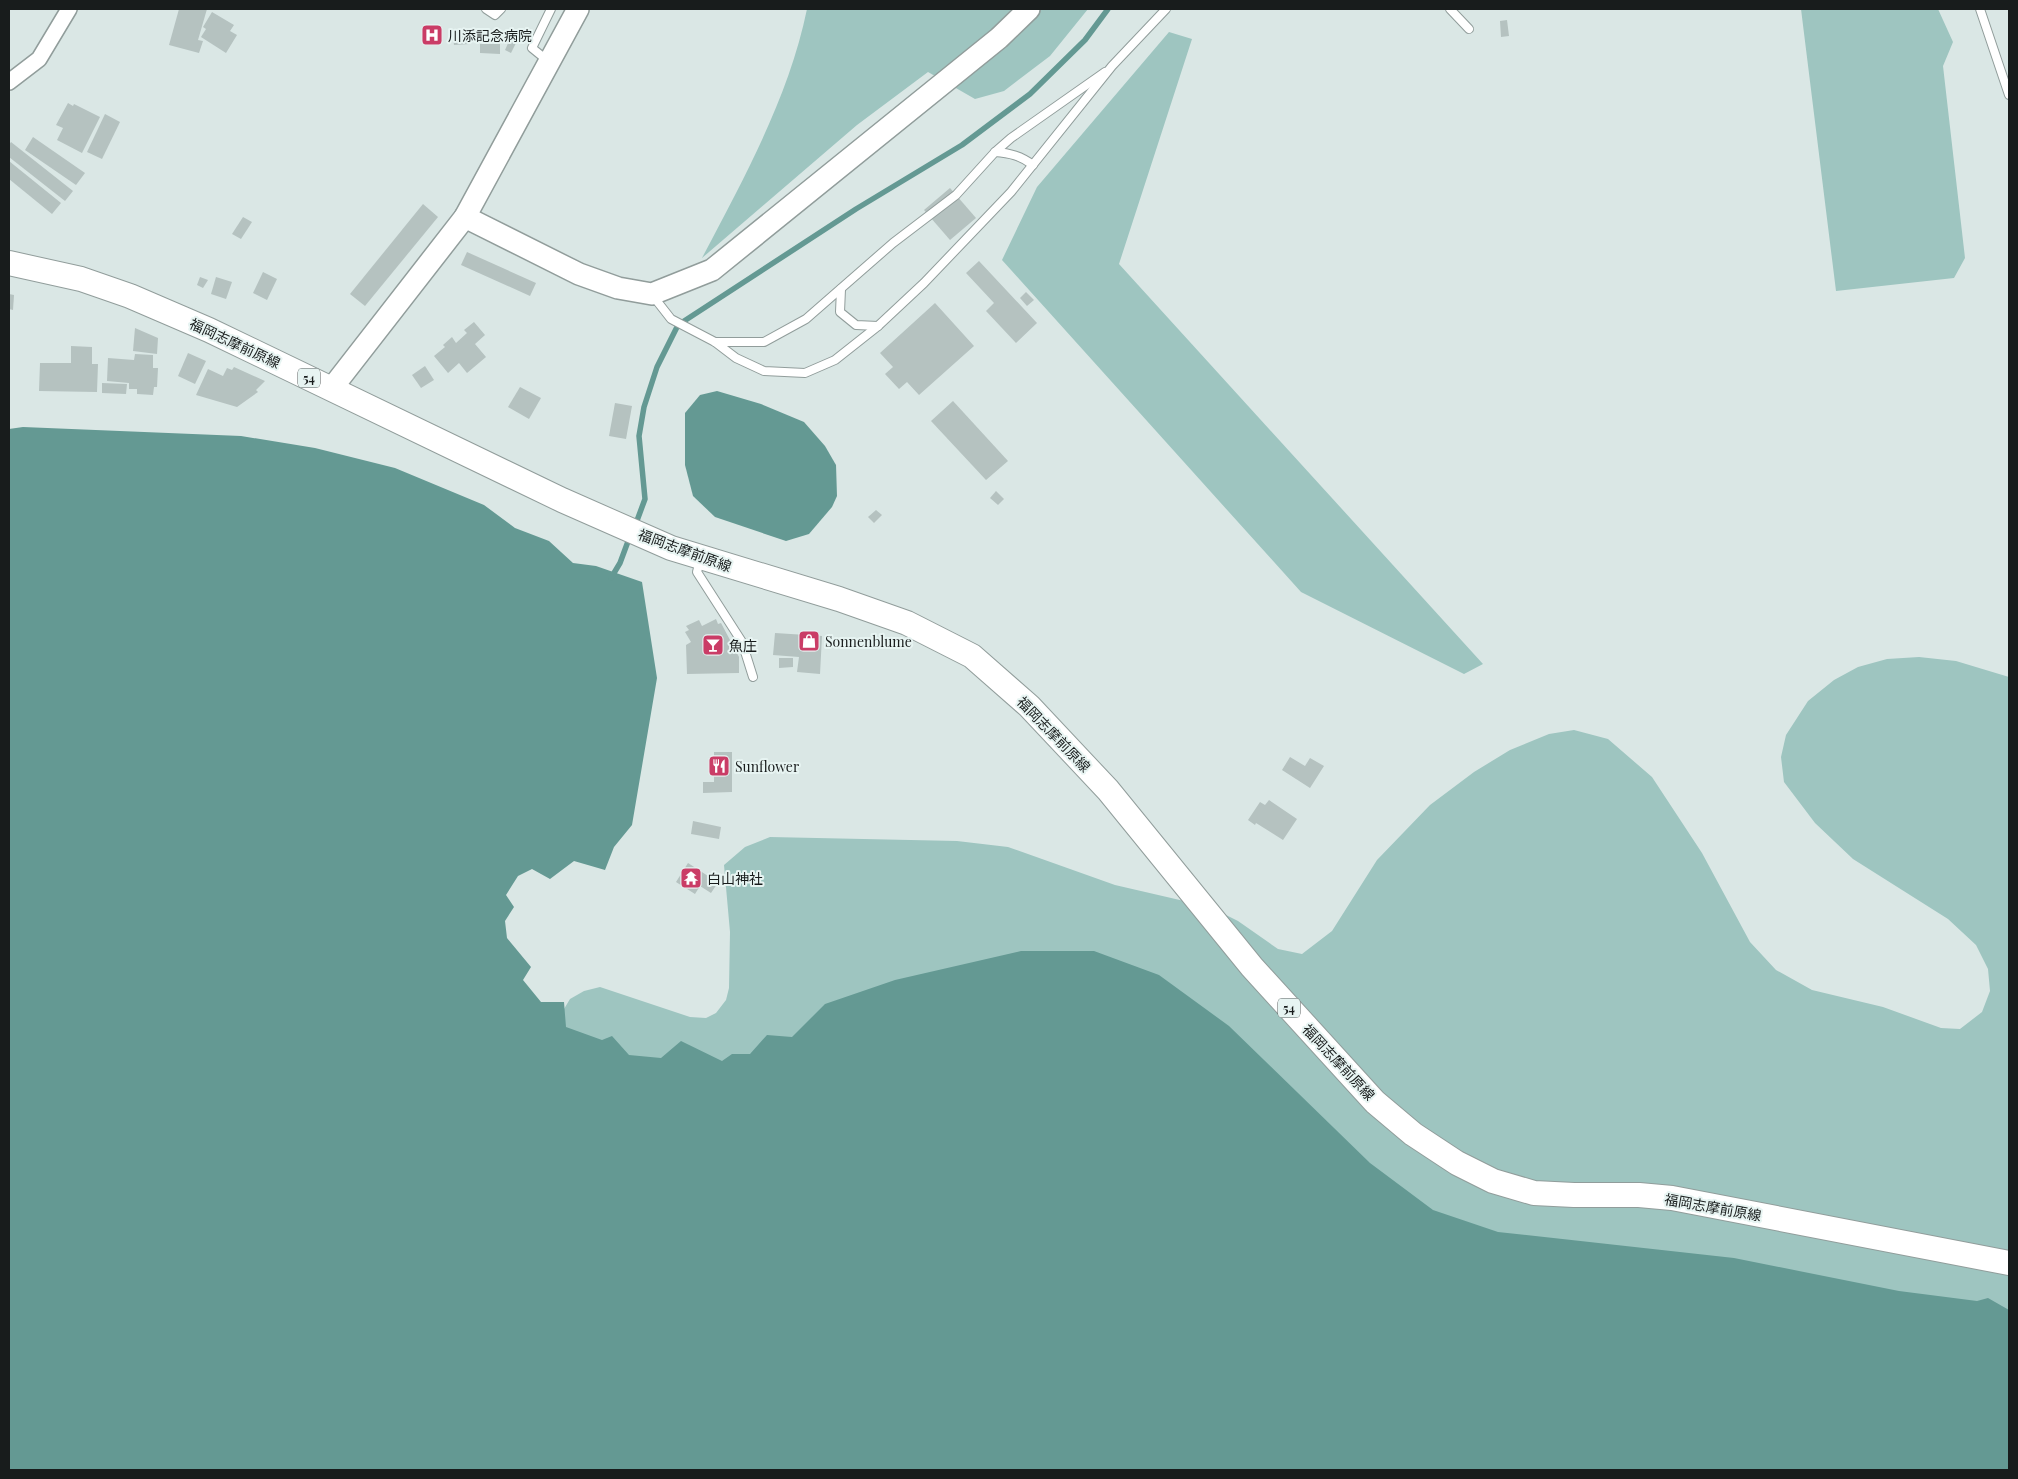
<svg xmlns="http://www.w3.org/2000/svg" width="2018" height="1479" font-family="'Playfair Display','Noto Sans JP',serif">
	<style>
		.green { fill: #9ec5c0 }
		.water { fill: #649993 }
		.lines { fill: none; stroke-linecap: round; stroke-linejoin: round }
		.stream { stroke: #649993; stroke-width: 5.5 }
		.building { fill: #b5c2c0 }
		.lane-casing { stroke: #919d9b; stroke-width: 10 }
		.street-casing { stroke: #919d9b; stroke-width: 18 }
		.secondary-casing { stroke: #919d9b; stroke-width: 24 }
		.primary-casing { stroke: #919d9b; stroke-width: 26 }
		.lane { stroke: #fff; stroke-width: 8 }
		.street { stroke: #fff; stroke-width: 15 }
		.secondary { stroke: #fff; stroke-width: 21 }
		.primary { stroke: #fff; stroke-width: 24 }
		.labels { text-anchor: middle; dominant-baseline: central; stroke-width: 4; stroke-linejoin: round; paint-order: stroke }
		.shield { fill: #e7f4f2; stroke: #565d5c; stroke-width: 1 }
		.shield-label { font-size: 12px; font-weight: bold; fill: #181c1c }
		.poi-label { font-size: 14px; fill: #181c1c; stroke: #e7f4f2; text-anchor: start }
		.street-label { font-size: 14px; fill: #181c1c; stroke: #e7f4f2 }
	</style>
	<rect width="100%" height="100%" fill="#dae7e5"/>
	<g class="green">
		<path d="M 807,9 L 1088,9 L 1050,56 L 1004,91 L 975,99 L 928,72 L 857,125 L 702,258 C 744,178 789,97 807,9 Z"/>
		<path d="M 1801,9 L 1938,9 L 1953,42 L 1943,66 L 1965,258 L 1954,278 L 1836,291 Z"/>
		<path d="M 1169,32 L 1192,39 L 1119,264 L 1483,664 L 1464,674 L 1301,592 L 1002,260 L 1037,187 Z"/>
		<path d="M 1919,657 L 1956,661 L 2009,677 L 2009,1428 L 790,1149 L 555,1024 L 570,999 L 584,991 L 600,987 L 690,1017 L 706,1018 L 716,1013 L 726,1000 L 729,988 L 730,932 L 724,865 L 745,847 L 770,837 L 957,841 L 1008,847 L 1115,885 L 1210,907 L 1238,921 L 1278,949 L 1302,954 L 1332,931 L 1377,860 L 1430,805 L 1474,772 L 1510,750 L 1549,734 L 1574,730 L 1608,739 L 1652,777 L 1702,853 L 1750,942 L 1776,970 L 1812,990 L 1883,1007 L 1941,1028 L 1960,1029 L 1982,1012 L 1990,991 L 1988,969 L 1976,945 L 1948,919 L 1853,859 L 1815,823 L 1784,782 L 1781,757 L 1786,735 L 1808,701 L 1834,680 L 1858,667 L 1887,659 Z"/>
	</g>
	<g class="water">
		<path d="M 717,391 L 761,404 L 804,422 L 825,446 L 836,465 L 837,496 L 832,507 L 809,534 L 786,541 L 715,517 L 693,496 L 685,465 L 685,413 L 700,395 Z"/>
		<path d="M 23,427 L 241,436 L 315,448 L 395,468 L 484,505 L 515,528 L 549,541 L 573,563 L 596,566 L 642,582 L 657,678 L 632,825 L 614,847 L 605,870 L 574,861 L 550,879 L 532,869 L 518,876 L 506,895 L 514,907 L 505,921 L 507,938 L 531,967 L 523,980 L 541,1002 L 564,1002 L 566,1027 L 602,1040 L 612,1036 L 629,1055 L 661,1058 L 681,1041 L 722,1061 L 732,1054 L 750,1054 L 767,1035 L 792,1037 L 825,1004 L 895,980 L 1021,951 L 1094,951 L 1159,975 L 1229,1026 L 1370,1163 L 1433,1210 L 1498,1232 L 1734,1258 L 1899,1291 L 1977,1301 L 1988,1298 L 2009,1310 L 2009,1470 L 9,1470 L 9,429 Z"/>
	</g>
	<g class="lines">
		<g class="stream">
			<path d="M 635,526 L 645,499 L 639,436 L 644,407 L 657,367 L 678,325 L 856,209 L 962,145 L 1030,94 L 1085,40 L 1108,9"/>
			<path d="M 611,578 L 620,563 L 630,536"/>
		</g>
	</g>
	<g class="building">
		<path d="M 179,9 L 207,9 L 198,40 L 203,41 L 199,53 L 169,45 Z"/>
		<path d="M 212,12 L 234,25 L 230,31 L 237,35 L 226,53 L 201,37 L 206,29 L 203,27 Z"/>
		<path d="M 1507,20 L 1509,36 L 1501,37 L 1500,21 Z"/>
		<path d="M 514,30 L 521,33 L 511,53 L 505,50 Z"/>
		<path d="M 469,36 L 470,44 L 454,45 L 453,37 Z"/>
		<path d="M 480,44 L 500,44 L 500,54 L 480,53 Z"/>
		<path d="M 68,103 L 73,106 L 74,104 L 100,117 L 82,153 L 57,140 L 63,128 L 56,125 Z"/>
		<path d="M 105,114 L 120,122 L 102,159 L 87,152 Z"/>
		<path d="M 33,137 L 85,173 L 76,185 L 25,150 Z"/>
		<path d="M 11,142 L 73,191 L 65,201 L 9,157 L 9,145 Z"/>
		<path d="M 9,161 L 61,203 L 52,214 L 9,179 Z"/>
		<path d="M 950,188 L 976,218 L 950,240 L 924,210 Z"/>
		<path d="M 423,204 L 438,217 L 365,306 L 350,294 Z"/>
		<path d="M 243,217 L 252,222 L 241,239 L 232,234 Z"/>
		<path d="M 467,252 L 536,283 L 530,296 L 461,265 Z"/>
		<path d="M 979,261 L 1037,323 L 1016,343 L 986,311 L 994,303 L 966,273 Z"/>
		<path d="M 263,272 L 277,279 L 267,300 L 253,293 Z"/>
		<path d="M 200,277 L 208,280 L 203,288 L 197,285 Z"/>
		<path d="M 216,277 L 232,282 L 226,299 L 211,294 Z"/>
		<path d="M 1026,292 L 1034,300 L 1027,306 L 1020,298 Z"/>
		<path d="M 9,294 L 14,295 L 13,310 L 9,309 Z"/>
		<path d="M 935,303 L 974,346 L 919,395 L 907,382 L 899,389 L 885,374 L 893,367 L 880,353 Z"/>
		<path d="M 474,322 L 485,335 L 475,344 L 486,357 L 467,373 L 459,363 L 448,373 L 434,356 L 445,347 L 443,345 L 452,337 L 456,343 L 467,333 L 464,330 Z"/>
		<path d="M 135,328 L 158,338 L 157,354 L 133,351 Z"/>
		<path d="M 71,346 L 92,347 L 92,364 L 98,364 L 97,392 L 39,391 L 40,363 L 71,363 Z"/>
		<path d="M 188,353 L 206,361 L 195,384 L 178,376 Z"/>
		<path d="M 135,354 L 153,355 L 153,368 L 158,368 L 157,387 L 154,387 L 153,395 L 137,394 L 137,389 L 129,389 L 129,383 L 107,381 L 108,358 L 134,360 Z"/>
		<path d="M 425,366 L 434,380 L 421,388 L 412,375 Z"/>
		<path d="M 234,367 L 265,381 L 256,390 L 258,392 L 237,407 L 196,395 L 208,369 L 223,376 L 227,368 L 232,370 Z"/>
		<path d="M 102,383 L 127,384 L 126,394 L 102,393 Z"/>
		<path d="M 520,387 L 541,398 L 529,419 L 508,407 Z"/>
		<path d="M 953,401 L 1008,461 L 986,480 L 931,421 Z"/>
		<path d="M 615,403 L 632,406 L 626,439 L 609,436 Z"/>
		<path d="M 996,491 L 1004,499 L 998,505 L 990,498 Z"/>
		<path d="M 876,510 L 882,515 L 874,523 L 868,517 Z"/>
		<path d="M 716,619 L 718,624 L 721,623 L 739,657 L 739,673 L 687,674 L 686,645 L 691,642 L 685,632 L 689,630 L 686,626 L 699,620 L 702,626 Z"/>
		<path d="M 775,633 L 822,636 L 820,674 L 797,672 L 799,657 L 773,655 Z"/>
		<path d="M 779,658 L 793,658 L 793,667 L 779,668 Z"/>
		<path d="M 714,752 L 732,752 L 732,792 L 703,793 L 703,782 L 714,782 Z"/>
		<path d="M 1290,757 L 1305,766 L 1310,758 L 1324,766 L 1310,788 L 1282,770 Z"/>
		<path d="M 1269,800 L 1297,819 L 1283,840 L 1256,823 L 1255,825 L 1248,820 L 1260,802 L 1265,805 Z"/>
		<path d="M 693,821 L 721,827 L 719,839 L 691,834 Z"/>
		<path d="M 688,863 L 708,876 L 707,878 L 717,884 L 711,893 L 700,886 L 695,894 L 676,882 Z"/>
	</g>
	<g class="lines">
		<g class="lane-casing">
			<g id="lane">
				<path d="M 486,9 L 495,15 L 501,9"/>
				<path d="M 1450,9 L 1469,29"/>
				<path d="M 1980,9 L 2009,95"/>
				<path d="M 548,61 L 532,48 L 551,9"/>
				<path d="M 995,152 C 1010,153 1021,156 1033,165"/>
				<path d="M 841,289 L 840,312 L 856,325 L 878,326"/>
				<path d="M 653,296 L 671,319 L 715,342 L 736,358 L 764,371 L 805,373 L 835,360 L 878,326 L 924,283 L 1011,192 L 1112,66 L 1166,9"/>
				<path d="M 715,342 L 764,342 L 806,319 L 893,243 L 956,195 L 995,152 L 1011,138 L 1105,72"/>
				<path d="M 700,560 L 697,572 L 742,642 L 753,677"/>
			</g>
		</g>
		<g class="street-casing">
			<path id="street" d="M 9,82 L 39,59 L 69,9"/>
		</g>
		<g class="secondary-casing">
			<g id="secondary">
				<path d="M 465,217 L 579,274 L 618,288 L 652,294 L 712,270 L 999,38 L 1029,9"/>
				<path d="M 332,388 L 465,217 L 578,9"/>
			</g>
		</g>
		<g class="primary-casing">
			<path id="primary" d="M 9,263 L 81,279 L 130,296 L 209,330 L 562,500 L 671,548 L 839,599 L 907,623 L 972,656 L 1029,706 L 1108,790 L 1252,967 L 1375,1102 L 1413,1134 L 1457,1163 L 1493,1181 L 1534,1193 L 1574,1195 L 1639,1195 L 1672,1198 L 2009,1263"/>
		</g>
		<use href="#lane" class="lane"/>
		<use href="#street" class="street"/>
		<use href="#secondary" class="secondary"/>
		<use href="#primary" class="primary"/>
	</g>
	<defs>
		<g id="hospital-square" transform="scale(1.125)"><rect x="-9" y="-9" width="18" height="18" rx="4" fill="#ca3c66" stroke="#e7f4f2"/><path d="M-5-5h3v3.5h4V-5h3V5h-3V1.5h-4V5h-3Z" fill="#fff"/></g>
		<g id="shop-square" transform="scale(1.125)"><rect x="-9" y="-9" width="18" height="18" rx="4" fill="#ca3c66" stroke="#e7f4f2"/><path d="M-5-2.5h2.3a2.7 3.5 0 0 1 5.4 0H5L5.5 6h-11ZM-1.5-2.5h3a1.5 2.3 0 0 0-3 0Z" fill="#fff"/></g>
		<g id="bar-square" transform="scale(1.125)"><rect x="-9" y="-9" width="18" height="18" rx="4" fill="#ca3c66" stroke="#e7f4f2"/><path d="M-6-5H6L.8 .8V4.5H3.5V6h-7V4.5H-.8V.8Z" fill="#fff"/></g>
		<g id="restaurant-square" transform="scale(1.125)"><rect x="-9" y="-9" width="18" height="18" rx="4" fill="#ca3c66" stroke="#e7f4f2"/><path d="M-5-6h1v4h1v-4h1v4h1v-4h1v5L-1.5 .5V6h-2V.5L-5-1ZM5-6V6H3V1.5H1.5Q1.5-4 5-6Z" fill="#fff"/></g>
		<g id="temple-square" transform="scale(1.125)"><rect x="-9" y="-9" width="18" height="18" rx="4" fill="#ca3c66" stroke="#e7f4f2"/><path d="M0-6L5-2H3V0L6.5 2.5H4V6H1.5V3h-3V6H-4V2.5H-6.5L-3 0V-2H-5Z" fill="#fff"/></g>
	</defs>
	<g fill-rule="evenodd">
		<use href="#hospital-square" x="432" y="35"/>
		<use href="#shop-square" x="809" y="641"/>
		<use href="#bar-square" x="713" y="645"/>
		<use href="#restaurant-square" x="719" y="766"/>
		<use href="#temple-square" x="691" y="878"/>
	</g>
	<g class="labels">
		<g class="shield">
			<rect x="298" y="368.5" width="22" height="19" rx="4"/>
			<rect x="1278" y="998.5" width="22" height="19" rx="4"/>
		</g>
		<g class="shield-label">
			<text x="309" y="378">54</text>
			<text x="1289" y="1008">54</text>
		</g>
		<g class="poi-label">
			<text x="448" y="35">川添記念病院</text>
			<text x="825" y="641">Sonnenblume</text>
			<text x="729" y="645">魚庄</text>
			<text x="735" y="766">Sunflower</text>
			<text x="707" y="878">白山神社</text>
		</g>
		<g class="street-label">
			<text transform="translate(235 343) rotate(25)">福岡志摩前原線</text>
			<text transform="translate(685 550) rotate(20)">福岡志摩前原線</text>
			<text transform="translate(1054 734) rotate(46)">福岡志摩前原線</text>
			<text transform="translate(1339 1062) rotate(47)">福岡志摩前原線</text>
			<text transform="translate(1713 1207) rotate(10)">福岡志摩前原線</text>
		</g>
	</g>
	<rect width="2018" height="1479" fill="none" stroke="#181c1c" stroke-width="20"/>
</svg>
